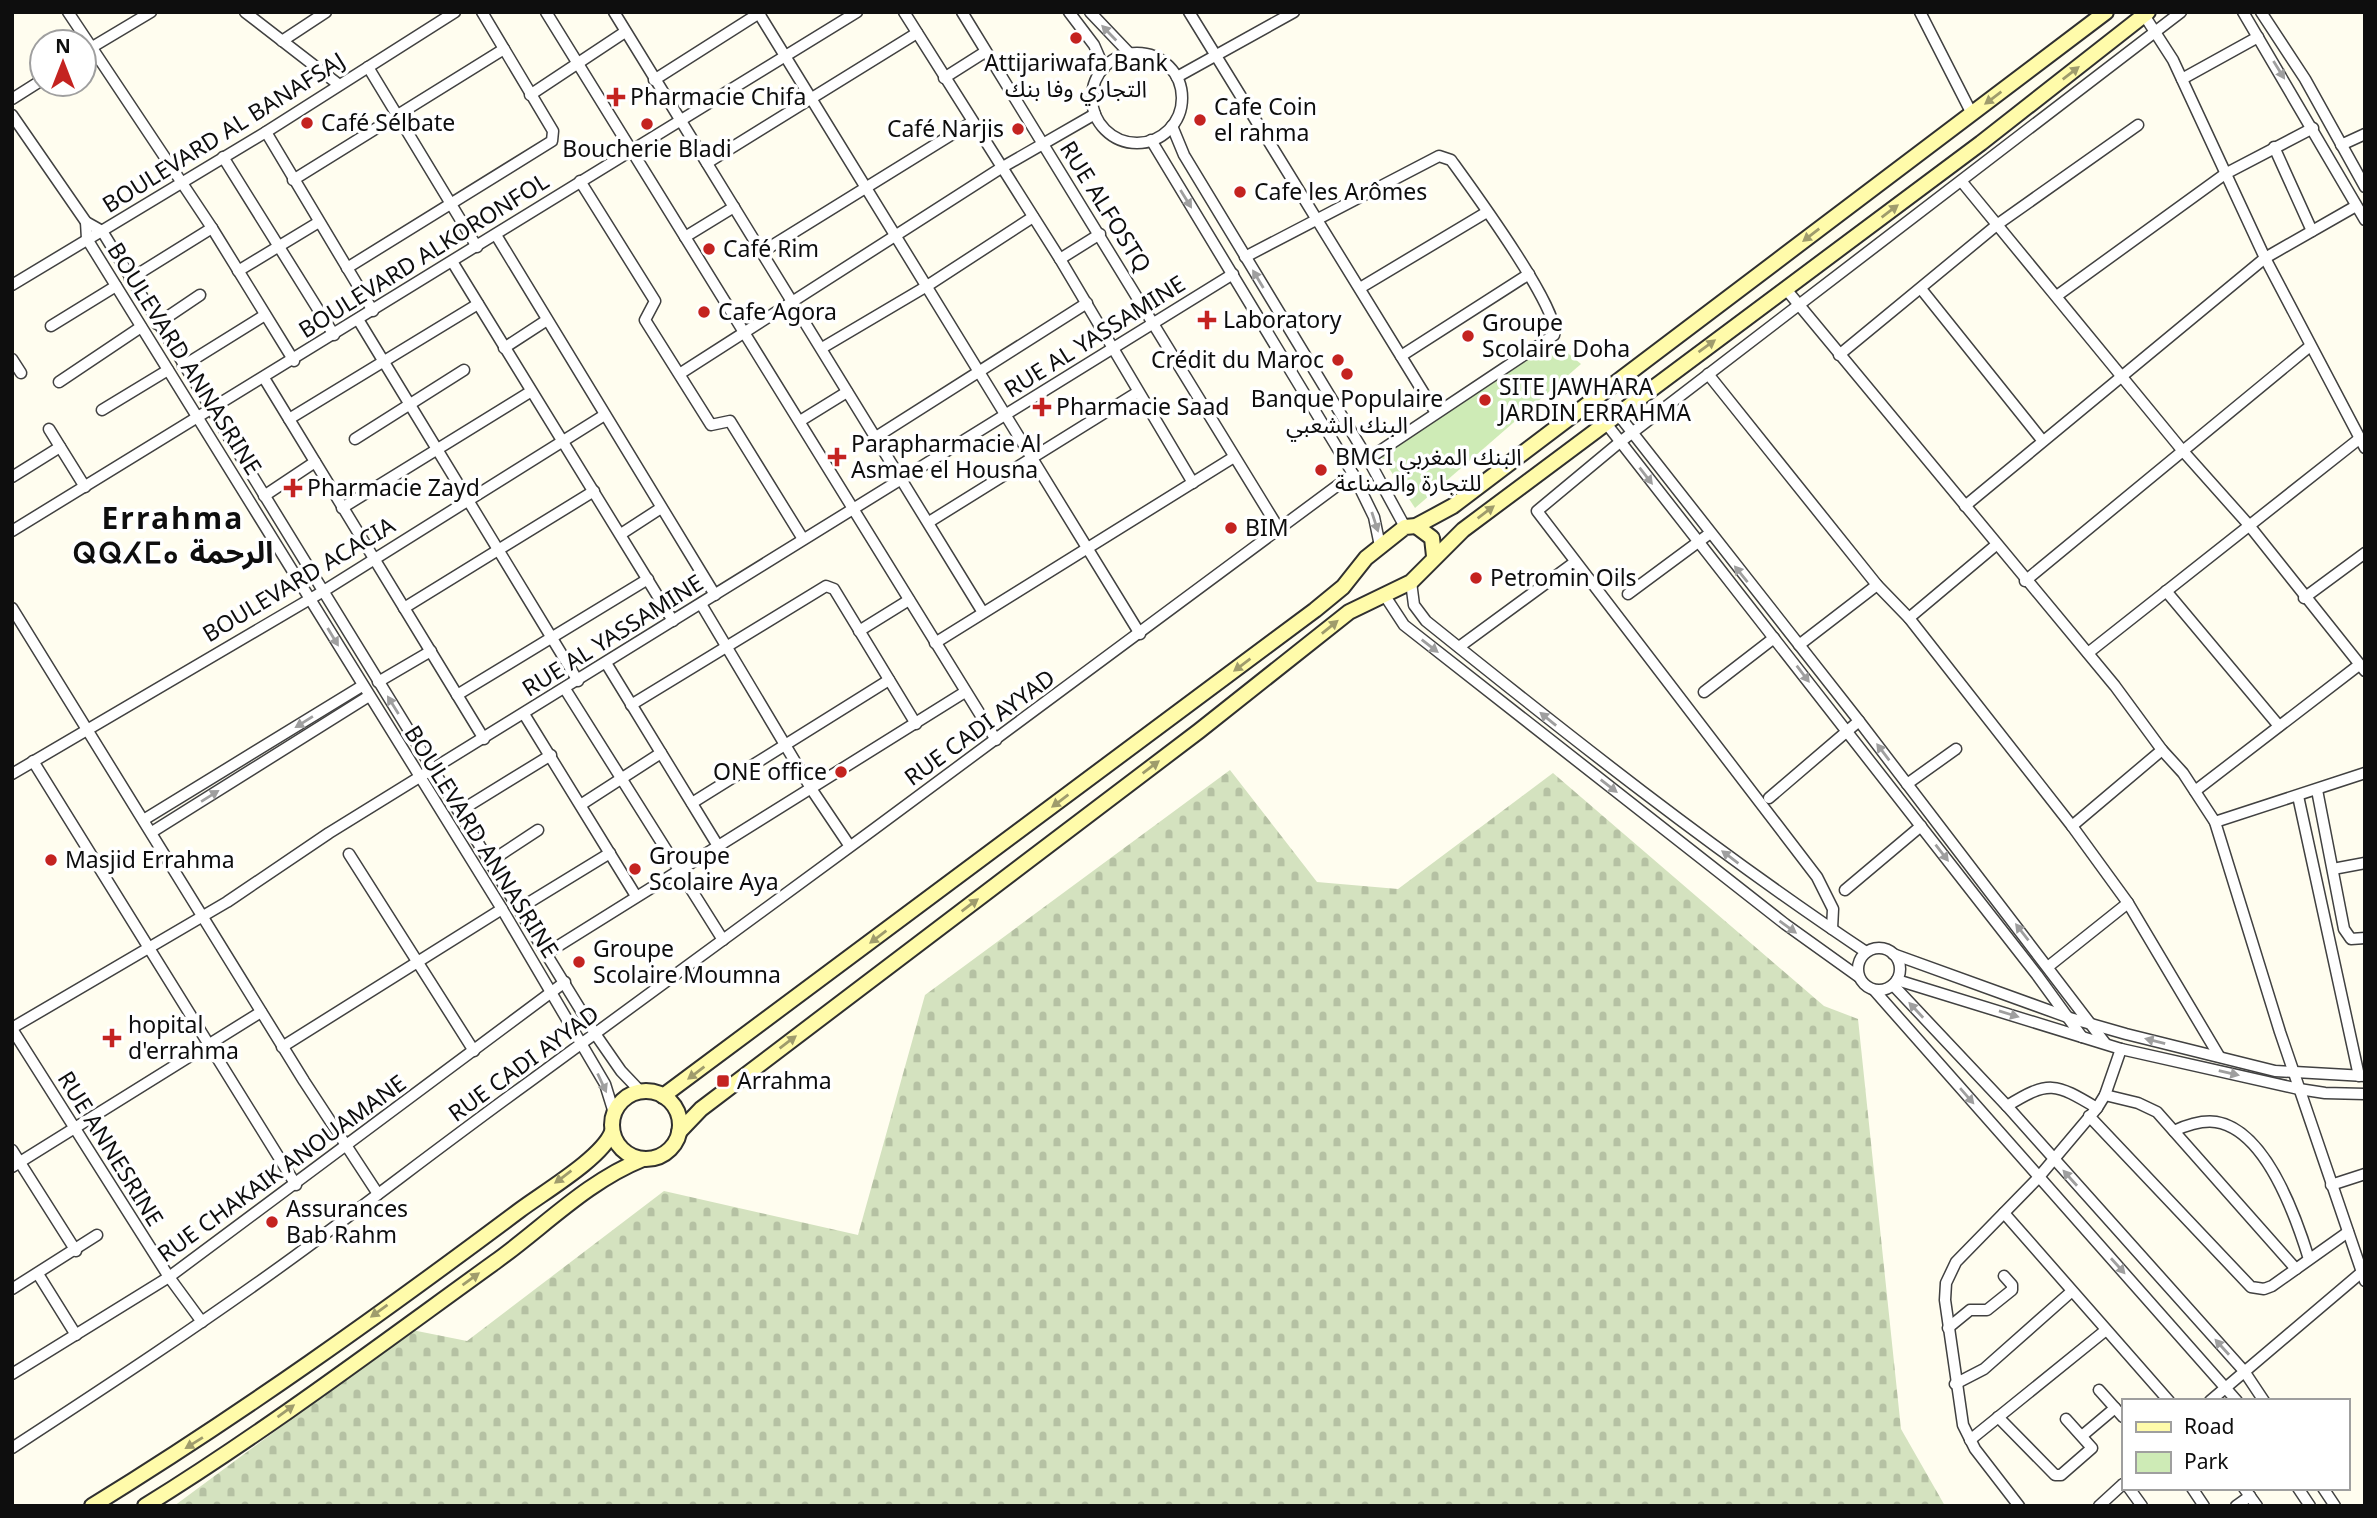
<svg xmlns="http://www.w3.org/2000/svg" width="2377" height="1518" font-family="Georgia,'Noto Sans Arabic','Noto Sans Tifinagh',serif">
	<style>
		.cemetery { fill: url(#cemetery-stones) }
		.park { fill: #ceebb6 }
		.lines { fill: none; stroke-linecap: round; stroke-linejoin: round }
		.minor-casing { stroke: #414141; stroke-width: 13 }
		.secondary-casing { stroke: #303030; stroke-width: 18 }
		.minor { stroke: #fff; stroke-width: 10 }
		.secondary { stroke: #fffbaa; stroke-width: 14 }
		.oneway { fill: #9f9f9f }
		.oneway2 { fill: #9f9c6c }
		.poi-dot { fill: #c42320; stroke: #fff; stroke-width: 2.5 }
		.labels { text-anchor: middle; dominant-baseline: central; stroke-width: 7; stroke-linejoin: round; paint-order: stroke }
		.poi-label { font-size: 23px; fill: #0e0e0e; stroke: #fff; text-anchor: start }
		.street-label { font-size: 23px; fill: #0e0e0e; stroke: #fff }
		.district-label { font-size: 30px; font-weight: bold; letter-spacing: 2px; fill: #0e0e0e; stroke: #fff }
	</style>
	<defs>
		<pattern id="cemetery-stones" width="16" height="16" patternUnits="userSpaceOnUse" patternTransform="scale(1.75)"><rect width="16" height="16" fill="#d4e2bf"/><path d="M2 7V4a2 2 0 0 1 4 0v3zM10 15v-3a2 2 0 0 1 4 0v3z" fill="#b5c1a3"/></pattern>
	</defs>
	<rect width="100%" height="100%" fill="#fffdef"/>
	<path class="cemetery" d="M 1230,770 L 1317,882 L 1398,889 L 1553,773 L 1824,1006 L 1858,1019 L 1901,1429 L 1945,1506 L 174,1506 L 412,1330 L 467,1341 L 664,1191 L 858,1235 L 925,995 Z"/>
	<path class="park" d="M 1553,341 L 1581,364 L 1415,508 L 1379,453 Z"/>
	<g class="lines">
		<g class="minor-casing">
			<g id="minor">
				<path d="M 68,12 L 212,228 L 294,361"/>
				<path d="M 245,12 L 338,84"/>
				<path d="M 546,12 L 996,740"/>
				<path d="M 614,12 L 982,611"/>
				<path d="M 758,12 L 1140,634"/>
				<path d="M 904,12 L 1060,259 L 1193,483"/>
				<path d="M 962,12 L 1279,529"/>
				<path d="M 1069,12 L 1094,45 L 1104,68"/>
				<path d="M 1090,12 L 1130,54"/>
				<path d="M 1189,12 L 1436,413"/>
				<path d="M 1920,12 L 1972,114"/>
				<path d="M 2243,12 L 2365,220"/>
				<path d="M 2261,12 L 2305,79 L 2365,187"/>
				<path d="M 2144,15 L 2173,60 L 2265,258 L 2365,448"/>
				<path d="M 282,41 L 326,12"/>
				<path d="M 84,52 L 151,12"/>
				<circle cx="1137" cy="98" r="45"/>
				<path d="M 368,67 L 477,247"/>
				<path d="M 1177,77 L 1294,12"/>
				<path d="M 944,78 L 985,52"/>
				<path d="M 2182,79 L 2258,37"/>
				<path d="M 654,80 L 761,12"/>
				<path d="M 530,95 L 625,32"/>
				<path d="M 12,99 L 42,80"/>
				<path d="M 12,115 L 86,222 L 102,231 L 596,1035 L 621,1071 L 641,1092"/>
				<path d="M 1172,126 L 1184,155 L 1368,459 L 1405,527"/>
				<path d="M 266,132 L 373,311"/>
				<path d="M 1151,140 L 1353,474 L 1374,517 L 1380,546"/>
				<path d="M 2341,145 L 2365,134"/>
				<path d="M 2274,147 L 2312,231"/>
				<path d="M 223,157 L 334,335"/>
				<path d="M 707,163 L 917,33"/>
				<path d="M 293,180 L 504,49"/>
				<path d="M 580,181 L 655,301 L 645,320 L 711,425 L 730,421 L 803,539"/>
				<path d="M 1962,182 L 2182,450 L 2248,524 L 2365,671"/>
				<path d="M 86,222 L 87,239 L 502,909 L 605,1084 L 614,1113"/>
				<path d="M 496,235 L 715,595"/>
				<path d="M 685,237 L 734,207"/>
				<path d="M 762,252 L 972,122"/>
				<path d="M 1245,257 L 1439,156 L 1451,160 C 1469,185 1563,313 1554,335 L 1368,459"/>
				<path d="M 1060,259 L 1100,234"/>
				<path d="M 453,263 L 673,621"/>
				<path d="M 347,268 L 552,141 L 553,131 L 482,12"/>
				<path d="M 238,271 L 319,222"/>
				<path d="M 130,279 L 212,228"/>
				<path d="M 12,285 L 266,132 L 455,12"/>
				<path d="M 1360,288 L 1487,212"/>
				<path d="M 1785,288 L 2115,686 L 2162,750 L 2183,773 L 2215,822 L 2280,1032 L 2365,1281"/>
				<path d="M 1922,290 L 2042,440"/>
				<path d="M 2058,295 L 2225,174 L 2313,128"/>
				<path d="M 359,321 L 578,681"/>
				<path d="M 157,324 L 200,295"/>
				<path d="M 51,326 L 116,286"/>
				<path d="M 504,348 L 547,320"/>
				<path d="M 822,348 L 927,286 L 1033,217"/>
				<path d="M 1839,355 L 1998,224 L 2138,125"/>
				<path d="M 1401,356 L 1529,274"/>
				<path d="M 12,359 L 21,373"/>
				<path d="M 183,366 L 265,315"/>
				<path d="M 681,373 L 1001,168 L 1095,114"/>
				<path d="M 1708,374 L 1877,585 L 1909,618 L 2072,826 L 2128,903 L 2219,1056"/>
				<path d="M 264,378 L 484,739"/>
				<path d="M 59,382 L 141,327"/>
				<path d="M 102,410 L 168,370"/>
				<path d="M 1617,413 L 1859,721 L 2105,1043"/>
				<path d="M 289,419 L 478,304"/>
				<path d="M 800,421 L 847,392"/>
				<path d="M 1605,422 L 2037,975 L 2082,1037"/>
				<path d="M 49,429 L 85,487"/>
				<path d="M 876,437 L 1087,303"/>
				<path d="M 355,439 L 464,370"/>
				<path d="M 12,477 L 60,447"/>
				<path d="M 264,496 L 315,462"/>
				<path d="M 1965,506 L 2265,258 L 2356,206"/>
				<path d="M 342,508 L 530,392"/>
				<path d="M 929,522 L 1138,392"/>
				<path d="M 12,531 L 857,12"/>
				<path d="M 621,534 L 661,508"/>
				<path d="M 2025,581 L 2309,347"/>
				<path d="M 1411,582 L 1414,605 L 1426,621 C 1569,736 1713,850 1866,952"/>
				<path d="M 2166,591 L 2279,726"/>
				<path d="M 1628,594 L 1709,534"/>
				<path d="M 1385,596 L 1404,625 L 1785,924 L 1859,977"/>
				<path d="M 2304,598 L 2365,553"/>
				<path d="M 701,604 L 812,790 L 849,845"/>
				<path d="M 12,608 L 304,1081 L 378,1194"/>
				<path d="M 404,608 L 594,491"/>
				<path d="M 1909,618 L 1996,545"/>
				<path d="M 859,631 L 909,600"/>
				<path d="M 935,643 L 1234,457"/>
				<path d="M 1799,645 L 1877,585"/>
				<path d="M 1459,647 L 1575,562"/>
				<path d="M 2088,653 L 2359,439"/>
				<path d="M 606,663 L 718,846"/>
				<path d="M 378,682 L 431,651"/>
				<path d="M 565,689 L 723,940"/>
				<path d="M 1704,692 L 1774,638"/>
				<path d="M 457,695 L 648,579"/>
				<path d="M 631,705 L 826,586 L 834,589 L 916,724"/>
				<path d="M 524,714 L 636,896"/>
				<path d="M 33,761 L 296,1185"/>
				<path d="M 12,774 L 322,592 L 603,416"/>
				<path d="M 1907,784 L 1956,749"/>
				<path d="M 2317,790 L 2344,929 L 2351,939 L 2365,938"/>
				<path d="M 2195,791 L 2359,665"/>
				<path d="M 2298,796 L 2359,1076"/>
				<path d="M 1769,798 L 1859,721"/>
				<path d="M 692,803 L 889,680"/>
				<path d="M 582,804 L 661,753"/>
				<path d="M 460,811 L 551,755"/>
				<path d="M 145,819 L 362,686"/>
				<path d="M 2215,822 L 2365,773"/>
				<path d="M 2072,826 L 2162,750"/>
				<path d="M 152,832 L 369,696"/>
				<path d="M 349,854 L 474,1051"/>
				<path d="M 491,861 L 538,830"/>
				<path d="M 2333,869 L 2365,863"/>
				<path d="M 1845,890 L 1921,826"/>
				<path d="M 520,908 L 610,853"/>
				<path d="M 1832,929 L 1833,909 L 1817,877 L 1537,511 L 1620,442 L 2181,12"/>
				<circle cx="1879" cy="969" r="21"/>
				<path d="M 547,953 L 965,692"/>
				<path d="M 1893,954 L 2070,1018 L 2126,1034 L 2275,1071 L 2365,1076"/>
				<path d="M 2049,966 L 2128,903"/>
				<path d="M 1897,980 L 2121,1049 L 2299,1089 L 2325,1093 L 2365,1094"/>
				<path d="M 1893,985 L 2007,1106 L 2244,1371 L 2264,1401"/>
				<path d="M 1874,990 L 2237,1401"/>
				<path d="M 12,1028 L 227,902 L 329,833 L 1233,274"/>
				<path d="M 12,1029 L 169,1277 L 202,1322"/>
				<path d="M 282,1047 L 502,909"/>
				<path d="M 2105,1095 L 2138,1103 L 2157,1112 L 2296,1269"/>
				<path d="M 2007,1106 C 2049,1080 2055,1083 2097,1108"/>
				<path d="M 2089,1116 L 2251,1287 L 2264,1289 L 2272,1286 L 2348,1232"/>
				<path d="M 2174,1131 C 2187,1125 2201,1120 2216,1122 C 2266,1130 2296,1217 2309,1259"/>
				<path d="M 12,1150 L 76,1251"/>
				<path d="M 12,1167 L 261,1012"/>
				<path d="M 2331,1185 L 2365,1174"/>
				<path d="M 2004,1213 L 2169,1401"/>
				<path d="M 38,1274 L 76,1335"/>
				<path d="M 12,1289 L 97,1235"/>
				<path d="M 1948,1328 L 1970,1310 L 1987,1310 L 2012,1290 L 2012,1285 L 2004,1276"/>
				<path d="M 12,1374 L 169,1277 L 565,982"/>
				<path d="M 1955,1384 L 1984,1369 L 2071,1292"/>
				<path d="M 2099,1390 L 2123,1417"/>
				<path d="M 2210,1401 L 2362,1272"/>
				<path d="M 1998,1417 L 2055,1475 L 2061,1475 L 2092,1448 L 2066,1419"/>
				<path d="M 2083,1435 L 2115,1408"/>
				<path d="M 1970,1440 L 2106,1330"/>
				<path d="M 12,1448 C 107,1386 203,1323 295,1256 C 373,1199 450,1139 529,1082 C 805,881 1079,678 1353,474"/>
				<path d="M 2129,1488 L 2142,1506"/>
				<path d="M 2192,1488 L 2204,1506"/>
				<path d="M 2244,1488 L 2257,1506"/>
				<path d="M 2298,1488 L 2310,1506"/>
				<path d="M 2323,1488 L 2335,1506"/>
				<path d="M 2019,1506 L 1975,1449 L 1963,1425 L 1945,1300 L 1946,1283 L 1956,1262 L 2038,1178 L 2097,1108 L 2105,1095 L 2121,1049"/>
				<path d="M 2099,1506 L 2123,1484"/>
				<path d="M 2236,1506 L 2250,1496"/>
			</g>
		</g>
		<g class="secondary-casing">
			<g id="secondary">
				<path d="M 1416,526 L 1432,538 L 1434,556"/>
				<circle cx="646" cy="1125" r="34"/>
				<path d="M 663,1096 L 1315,610 L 1343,587 L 1366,558 L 1405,527 L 1416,526 L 1453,506 L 2106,12"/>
				<path d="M 679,1132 L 701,1109 L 1199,731 L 1349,612 L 1411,582 L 1463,530 L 1981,143 L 2148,12"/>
				<path d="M 92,1506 C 240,1415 381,1314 520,1210 C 544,1192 602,1158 612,1132"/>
				<path d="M 145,1506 C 266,1431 380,1345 495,1262 C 544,1227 586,1182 643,1159"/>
			</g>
		</g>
		<use href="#minor" class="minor"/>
		<use href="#secondary" class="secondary"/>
	</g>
	<defs><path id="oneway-solid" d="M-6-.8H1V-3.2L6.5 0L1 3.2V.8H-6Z" transform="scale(1.75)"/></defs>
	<g class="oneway">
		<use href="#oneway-solid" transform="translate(1109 33) rotate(-134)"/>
		<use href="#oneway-solid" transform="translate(2279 70) rotate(58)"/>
		<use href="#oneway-solid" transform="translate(1186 199) rotate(58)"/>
		<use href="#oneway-solid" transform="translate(1258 279) rotate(-121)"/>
		<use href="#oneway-solid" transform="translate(1646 476) rotate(52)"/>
		<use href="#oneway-solid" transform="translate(1375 522) rotate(72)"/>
		<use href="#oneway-solid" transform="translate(1741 574) rotate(-129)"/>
		<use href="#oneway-solid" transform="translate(333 637) rotate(59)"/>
		<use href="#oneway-solid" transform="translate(1430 646) rotate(38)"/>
		<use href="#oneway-solid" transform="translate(1803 674) rotate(53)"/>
		<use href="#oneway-solid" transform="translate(393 705) rotate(-122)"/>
		<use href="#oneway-solid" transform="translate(1548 719) rotate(-141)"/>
		<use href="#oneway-solid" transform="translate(304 722) rotate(148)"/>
		<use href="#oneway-solid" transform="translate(1883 752) rotate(-127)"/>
		<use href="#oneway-solid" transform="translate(1609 786) rotate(38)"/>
		<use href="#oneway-solid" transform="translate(210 796) rotate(-32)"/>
		<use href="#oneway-solid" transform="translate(1942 853) rotate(52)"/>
		<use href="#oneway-solid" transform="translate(1730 857) rotate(-143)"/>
		<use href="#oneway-solid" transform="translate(1788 927) rotate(36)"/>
		<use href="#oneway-solid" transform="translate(2022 932) rotate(-128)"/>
		<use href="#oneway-solid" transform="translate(1916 1010) rotate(-133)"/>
		<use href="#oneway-solid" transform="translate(2009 1014) rotate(17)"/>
		<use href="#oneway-solid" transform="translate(2155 1041) rotate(-166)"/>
		<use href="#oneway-solid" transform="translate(2229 1073) rotate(13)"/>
		<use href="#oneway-solid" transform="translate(602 1083) rotate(65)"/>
		<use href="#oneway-solid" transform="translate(1967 1096) rotate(49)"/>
		<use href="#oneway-solid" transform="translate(2070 1178) rotate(-132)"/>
		<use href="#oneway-solid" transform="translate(2118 1266) rotate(48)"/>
		<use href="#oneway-solid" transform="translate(2222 1347) rotate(-132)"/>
	</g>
	<g class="oneway2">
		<use href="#oneway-solid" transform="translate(2071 73) rotate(-38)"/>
		<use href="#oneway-solid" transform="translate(1993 98) rotate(143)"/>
		<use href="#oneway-solid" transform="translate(1890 211) rotate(-37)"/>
		<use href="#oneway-solid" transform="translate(1811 235) rotate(142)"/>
		<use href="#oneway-solid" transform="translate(1707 346) rotate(-36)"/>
		<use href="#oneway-solid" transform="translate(1486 512) rotate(-37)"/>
		<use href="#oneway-solid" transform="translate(1330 627) rotate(-39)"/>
		<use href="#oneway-solid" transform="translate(1242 665) rotate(143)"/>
		<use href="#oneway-solid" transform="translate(1151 767) rotate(-37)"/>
		<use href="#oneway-solid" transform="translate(1060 801) rotate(143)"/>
		<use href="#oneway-solid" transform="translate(970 905) rotate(-37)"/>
		<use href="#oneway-solid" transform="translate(878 937) rotate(143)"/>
		<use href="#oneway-solid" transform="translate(788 1042) rotate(-37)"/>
		<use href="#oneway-solid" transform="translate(696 1073) rotate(143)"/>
		<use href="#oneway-solid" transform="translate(563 1177) rotate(143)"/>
		<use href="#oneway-solid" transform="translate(471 1279) rotate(-36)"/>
		<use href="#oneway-solid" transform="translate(379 1311) rotate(144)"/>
		<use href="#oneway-solid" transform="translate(286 1411) rotate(-36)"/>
		<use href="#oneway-solid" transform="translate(194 1443) rotate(148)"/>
	</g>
	<g class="poi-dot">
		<circle cx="1076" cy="38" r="7"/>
		<path d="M612.5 86.5h7v7h7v7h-7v7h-7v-7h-7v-7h7z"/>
		<circle cx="1200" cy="120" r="7"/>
		<circle cx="307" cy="123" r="7"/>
		<circle cx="647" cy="124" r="7"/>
		<circle cx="1018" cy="129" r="7"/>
		<circle cx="1240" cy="192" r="7"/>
		<circle cx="709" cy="249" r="7"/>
		<circle cx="704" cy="312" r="7"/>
		<path d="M1203.5 309.5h7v7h7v7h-7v7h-7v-7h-7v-7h7z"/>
		<circle cx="1468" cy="336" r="7"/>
		<circle cx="1338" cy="360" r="7"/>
		<circle cx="1347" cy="374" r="7"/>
		<circle cx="1485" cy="400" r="7"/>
		<path d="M1038.5 396.5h7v7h7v7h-7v7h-7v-7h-7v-7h7z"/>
		<path d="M833.5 446.5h7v7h7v7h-7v7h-7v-7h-7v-7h7z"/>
		<circle cx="1321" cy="470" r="7"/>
		<path d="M289.5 477.5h7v7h7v7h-7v7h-7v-7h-7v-7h7z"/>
		<circle cx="1231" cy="528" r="7"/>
		<circle cx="1476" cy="578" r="7"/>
		<circle cx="841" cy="772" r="7"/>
		<circle cx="51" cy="860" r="7"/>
		<circle cx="635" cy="869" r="7"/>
		<circle cx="579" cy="962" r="7"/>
		<path d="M108.5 1027.5h7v7h7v7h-7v7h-7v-7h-7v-7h7z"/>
		<rect x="716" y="1074" width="14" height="14" rx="3.5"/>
		<circle cx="272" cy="1222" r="7"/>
	</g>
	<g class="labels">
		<g class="poi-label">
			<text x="1076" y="63" text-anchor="middle">Attijariwafa Bank<tspan x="1076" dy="26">التجاري وفا بنك</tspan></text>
			<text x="630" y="97">Pharmacie Chifa</text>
			<text x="1214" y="107">Cafe Coin<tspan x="1214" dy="26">el rahma</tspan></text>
			<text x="321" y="123">Café Sélbate</text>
			<text x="1004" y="129" text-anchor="end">Café Narjis</text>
			<text x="647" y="149" text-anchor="middle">Boucherie Bladi</text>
			<text x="1254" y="192">Cafe les Arômes</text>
			<text x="723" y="249">Café Rim</text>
			<text x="718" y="312">Cafe Agora</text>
			<text x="1223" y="320">Laboratory</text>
			<text x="1482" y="323">Groupe<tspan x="1482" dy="26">Scolaire Doha</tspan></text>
			<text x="1324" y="360" text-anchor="end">Crédit du Maroc</text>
			<text x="1499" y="387">SITE JAWHARA<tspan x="1499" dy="26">JARDIN ERRAHMA</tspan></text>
			<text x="1347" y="399" text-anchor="middle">Banque Populaire<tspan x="1347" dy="26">البنك الشعبي</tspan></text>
			<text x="1056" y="407">Pharmacie Saad</text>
			<text x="851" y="444">Parapharmacie Al<tspan x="851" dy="26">Asmae el Housna</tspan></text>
			<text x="1335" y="457">BMCI البنك المغربي<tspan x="1335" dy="26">للتجارة والصناعة</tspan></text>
			<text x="307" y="488">Pharmacie Zayd</text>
			<text x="1245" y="528">BIM</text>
			<text x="1490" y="578">Petromin Oils</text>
			<text x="827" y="772" text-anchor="end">ONE office</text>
			<text x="649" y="856">Groupe<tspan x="649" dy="26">Scolaire Aya</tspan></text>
			<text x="65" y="860">Masjid Errahma</text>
			<text x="593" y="949">Groupe<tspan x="593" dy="26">Scolaire Moumna</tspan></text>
			<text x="128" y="1025">hopital<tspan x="128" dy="26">d'errahma</tspan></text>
			<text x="737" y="1081">Arrahma</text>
			<text x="286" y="1209">Assurances<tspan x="286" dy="26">Bab Rahm</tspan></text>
		</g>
		<g class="street-label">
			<text transform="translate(224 133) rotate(-32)">BOULEVARD AL BANAFSAJ</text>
			<text transform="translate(1105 207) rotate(58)">RUE ALFOSTQ</text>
			<text transform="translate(424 256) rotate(-32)">BOULEVARD ALKORONFOL</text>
			<text transform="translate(1095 337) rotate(-32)">RUE AL YASSAMINE</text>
			<text transform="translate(184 359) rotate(58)">BOULEVARD ANNASRINE</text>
			<text transform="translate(299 580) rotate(-31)">BOULEVARD ACACIA</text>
			<text transform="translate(613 636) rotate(-32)">RUE AL YASSAMINE</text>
			<text transform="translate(980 728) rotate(-36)">RUE CADI AYYAD</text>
			<text transform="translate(481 842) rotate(58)">BOULEVARD ANNASRINE</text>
			<text transform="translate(524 1064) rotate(-36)">RUE CADI AYYAD</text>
			<text transform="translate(110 1149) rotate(58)">RUE ANNESRINE</text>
			<text transform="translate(282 1169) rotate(-36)">RUE CHAKAIK ANOUAMANE</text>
		</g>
		<g class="district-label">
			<text x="173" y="519">Errahma<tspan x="173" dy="34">ⵕⵕⵃⵎⴰ الرحمة</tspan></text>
		</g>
	</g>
	<rect width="2377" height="1518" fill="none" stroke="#0e0e0e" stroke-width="28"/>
	<rect x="2122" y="1399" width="228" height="91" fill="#ffffff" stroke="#9f9f9f" stroke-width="2"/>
	<rect x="2136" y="1422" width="35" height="10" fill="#fffbaa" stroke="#9f9f9f" stroke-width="2"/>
	<text x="2184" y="1434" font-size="21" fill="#0e0e0e">Road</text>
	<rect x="2136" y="1452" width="35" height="21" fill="#ceebb6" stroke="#9f9f9f" stroke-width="2"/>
	<text x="2184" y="1469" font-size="21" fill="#0e0e0e">Park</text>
	<g transform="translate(63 63)"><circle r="33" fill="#ffffff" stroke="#9f9f9f" stroke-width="2"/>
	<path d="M0-5L12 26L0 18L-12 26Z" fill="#c42320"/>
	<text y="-10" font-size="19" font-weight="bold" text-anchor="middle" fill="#0e0e0e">N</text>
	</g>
</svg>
